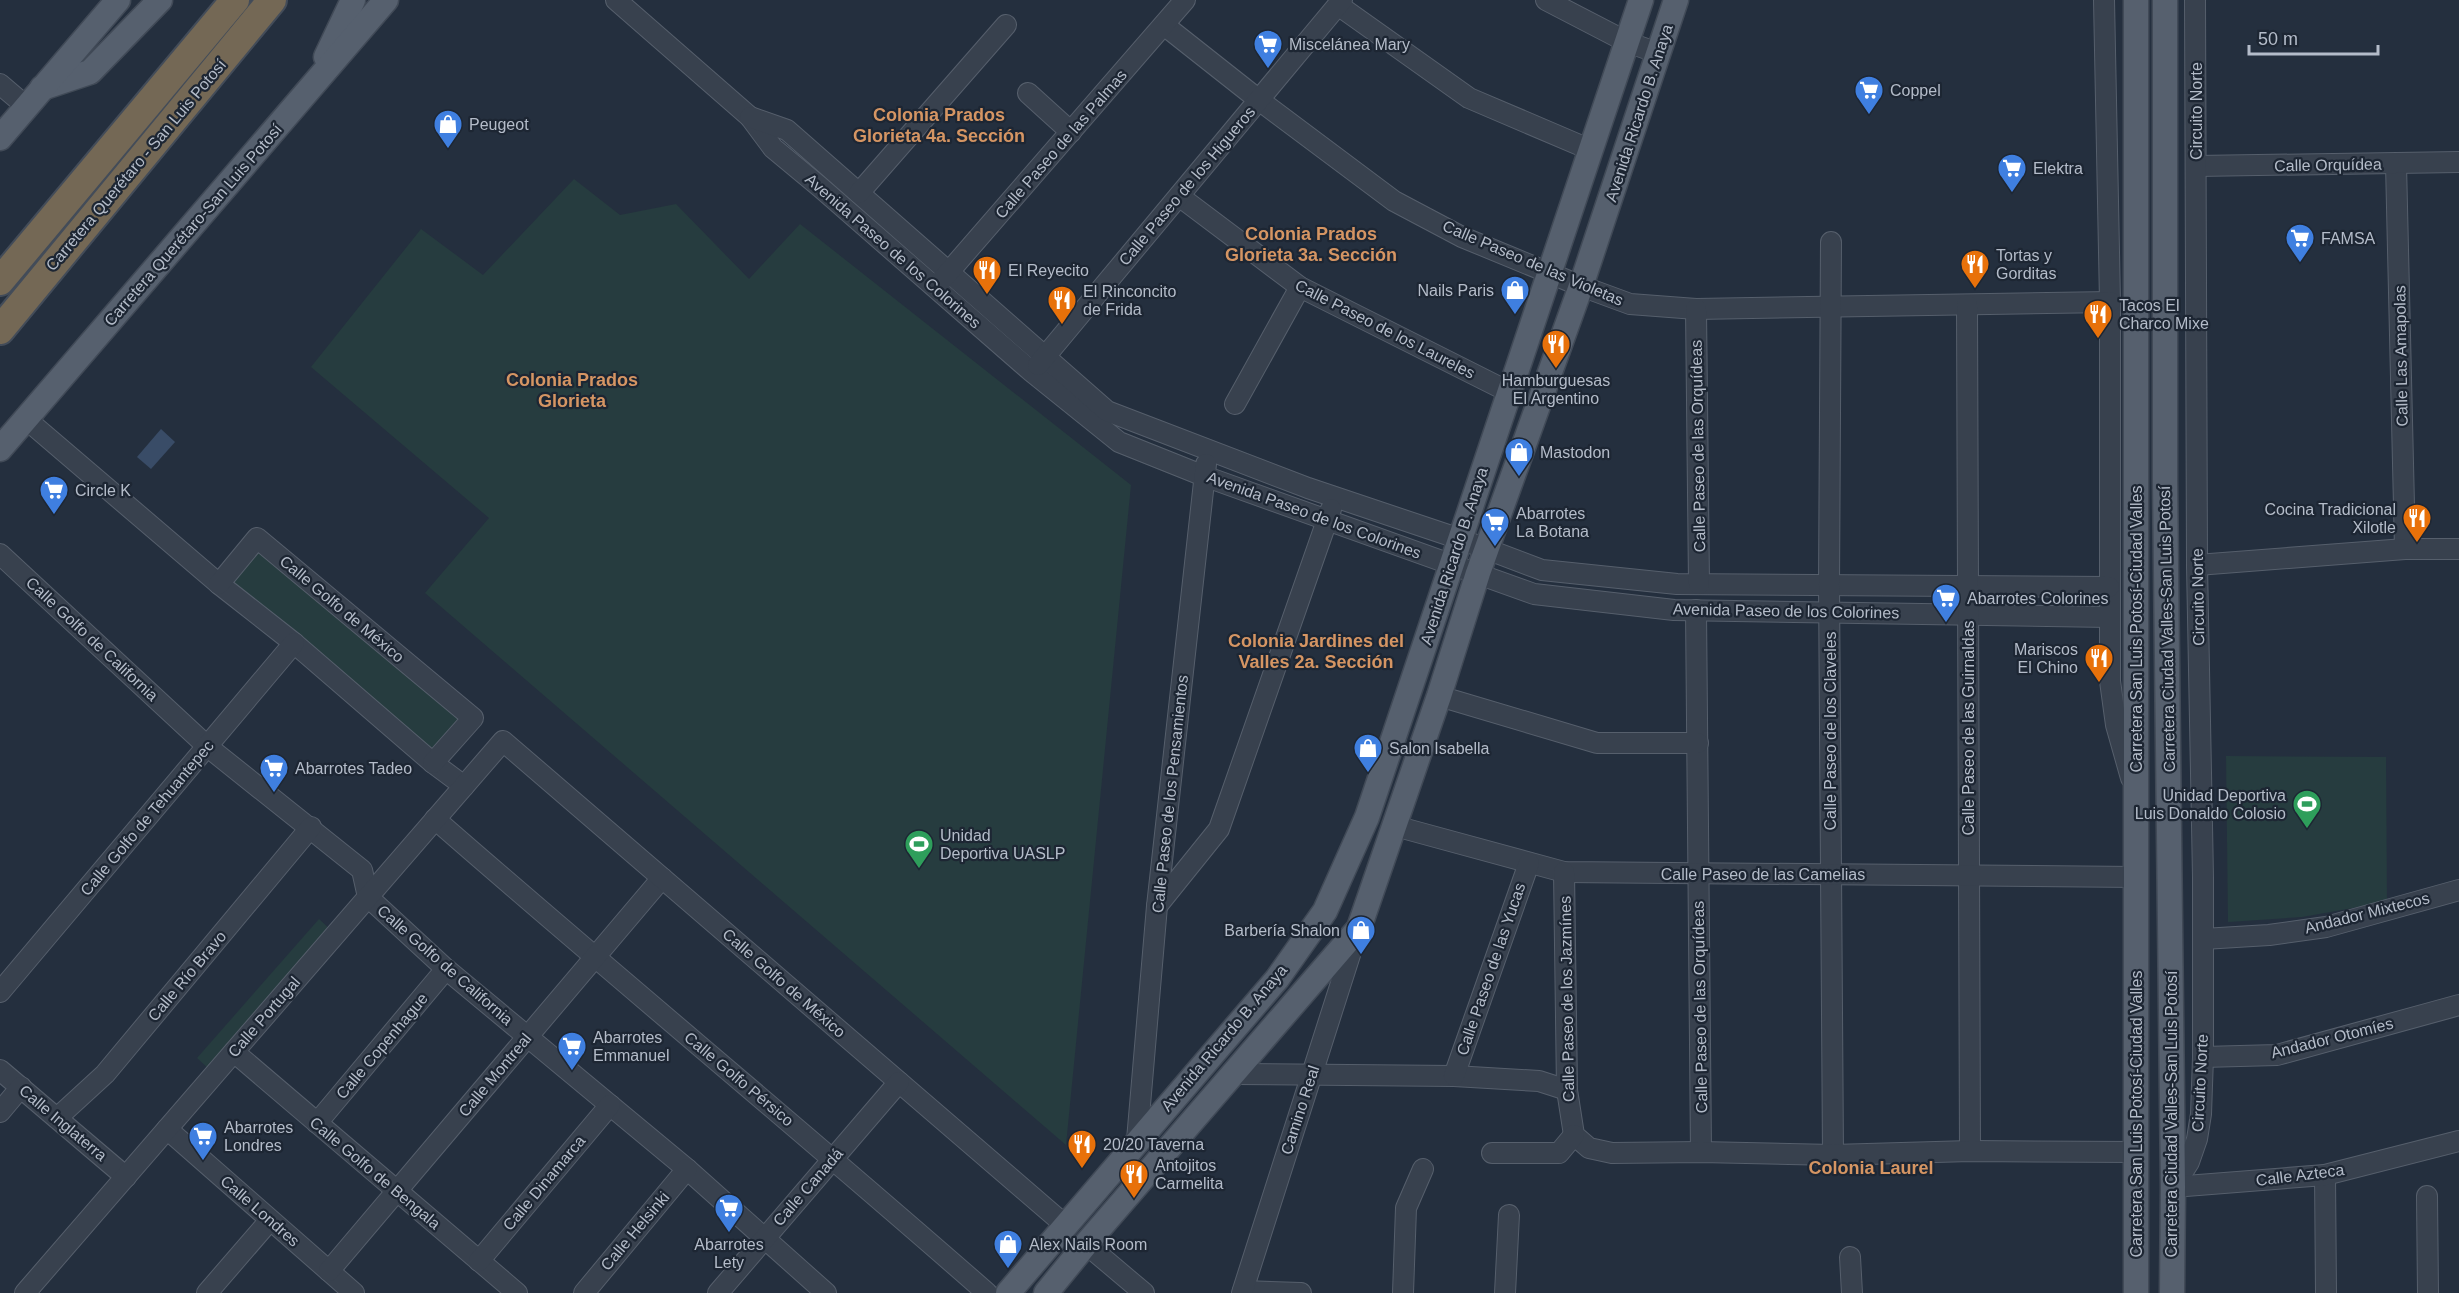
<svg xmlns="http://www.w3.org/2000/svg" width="2459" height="1293" font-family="Helvetica,sans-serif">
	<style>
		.green { fill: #263c3f }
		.water { fill: #394c67 }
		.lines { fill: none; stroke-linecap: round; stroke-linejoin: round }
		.minor-casing { stroke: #565f6c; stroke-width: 22 }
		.major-casing { stroke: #414a57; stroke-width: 27 }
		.highway-casing { stroke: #434c59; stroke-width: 32 }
		.minor { stroke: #38414e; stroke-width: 20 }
		.major { stroke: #56606e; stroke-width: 24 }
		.highway { stroke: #746855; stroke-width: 28 }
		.labels { text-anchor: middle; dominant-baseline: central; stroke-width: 4.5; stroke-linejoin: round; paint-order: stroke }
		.poi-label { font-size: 16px; fill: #b4bcc9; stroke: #1d2633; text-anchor: start }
		.street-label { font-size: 16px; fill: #b4bcc9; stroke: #1d2633 }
		.neighbourhood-label { font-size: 18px; font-weight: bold; fill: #d59563; stroke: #1d2633 }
	</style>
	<rect width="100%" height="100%" fill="#242f3e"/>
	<g class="green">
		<path d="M 574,179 L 620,215 L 676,204 L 749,279 L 800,224 L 1131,485 L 1066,1145 L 425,593 L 489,518 L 311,367 L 421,229 L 483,275 Z"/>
		<path d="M 258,548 L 458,719 L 431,751 L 232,581 Z"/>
		<path d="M 2226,756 L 2386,757 L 2387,902 L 2302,917 L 2228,922 Z"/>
		<path d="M 319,919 L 333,932 L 211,1071 L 197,1058 Z"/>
	</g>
	<path class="water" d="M 161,429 L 175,442 L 151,469 L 137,457 Z"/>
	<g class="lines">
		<g class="minor-casing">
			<g id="minor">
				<path d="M 616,0 L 750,117 L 773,148 L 820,187 L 1032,372 L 1119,442 L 1204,476 L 1534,594 L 1674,610 L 2109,617"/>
				<path d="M 1546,0 L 1627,42 L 1658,53"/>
				<path d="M 2104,0 L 2110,302 L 2110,681 L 2116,725 L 2131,778"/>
				<path d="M 1338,5 L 1469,98 L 1591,150"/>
				<path d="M 1164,25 L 1259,100 L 1394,201 L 1462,237 L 1581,286 L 1630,304 L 1696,309 L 2110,302"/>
				<path d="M 0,84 L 27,107"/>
				<path d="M 1028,93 L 1071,132"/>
				<path d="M 750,117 L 787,130 L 1107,411 L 1308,488 L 1460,539 L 1542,570 L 1677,584 L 2109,587"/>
				<path d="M 2396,164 L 2405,549"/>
				<path d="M 2197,166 L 2459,162"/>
				<path d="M 859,193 L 1006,25"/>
				<path d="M 1179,196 L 1300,287 L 1509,392"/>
				<path d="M 1831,242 L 1829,585 L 1833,1155"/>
				<path d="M 941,281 L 1185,0"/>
				<path d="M 1967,305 L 1970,1151"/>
				<path d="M 1696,309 L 1699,584"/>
				<path d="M 1038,365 L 1342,0"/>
				<path d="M 1235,404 L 1300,287"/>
				<path d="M 26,419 L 219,584 L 294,643 L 433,763 L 464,786"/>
				<path d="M 0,554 L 208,747 L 362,870 L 368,897 L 446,969 L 687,1169 L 826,1293"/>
				<path d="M 2197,565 L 2405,549 L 2459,549"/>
				<path d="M 219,584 L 257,538 L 473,718 L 433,763"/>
				<path d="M 1696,610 L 1701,1152"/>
				<path d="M 1439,696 L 1597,743 L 1698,743"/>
				<path d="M 435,819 C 618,979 805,1133 987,1293"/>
				<path d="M 1395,826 L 1564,872 L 2136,877"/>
				<path d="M 1564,872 L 1567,1090 L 1574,1135 L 1589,1148 L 1612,1153 L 1701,1152 L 1833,1155 L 1970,1151 L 2135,1152"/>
				<path d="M 1157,906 L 1219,829 L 1331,509"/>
				<path d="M 2203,939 L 2269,935 L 2326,927 L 2459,890"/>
				<path d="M 0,992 L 294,643"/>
				<path d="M 234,1052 L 517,1293"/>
				<path d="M 2203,1057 L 2277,1055 L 2459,1005"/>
				<path d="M 0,1070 L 126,1177"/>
				<path d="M 1234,1074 L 1454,1076 L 1539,1081 L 1567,1090"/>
				<path d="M 1454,1076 L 1529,863"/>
				<path d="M 0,1112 L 21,1087"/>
				<path d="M 57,1118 L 105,1074 L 311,827"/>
				<path d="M 317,1123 L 446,969"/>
				<path d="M 167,1129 L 354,1293"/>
				<path d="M 1137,1140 L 1157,906 L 1206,464"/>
				<path d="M 1492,1153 L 1559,1153 L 1574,1135"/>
				<path d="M 2325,1175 L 2326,1293"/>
				<path d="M 2173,1187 L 2189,1162 L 2197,1139 L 2201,1114 L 2203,1057 L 2203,877 L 2197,565 L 2195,0"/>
				<path d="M 2173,1187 L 2325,1175 L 2459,1141"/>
				<path d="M 2427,1196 L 2428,1293"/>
				<path d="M 1086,1244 L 1144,1293"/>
				<path d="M 1850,1257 L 1852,1293"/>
				<path d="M 479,1261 L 610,1105"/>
				<path d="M 329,1271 L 662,878"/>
				<path d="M 1243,1291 L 1301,1293"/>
				<path d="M 25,1293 L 503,741 L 1065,1225"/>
				<path d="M 207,1293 L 270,1220"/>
				<path d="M 584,1293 L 687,1169"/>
				<path d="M 718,1293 L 899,1082"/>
				<path d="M 1242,1293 L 1357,933"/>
				<path d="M 1403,1293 L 1406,1208 L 1423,1169"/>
				<path d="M 1505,1293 L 1509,1215"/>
			</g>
		</g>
		<g class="major-casing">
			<g id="major">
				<path d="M 2136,0 L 2136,1293"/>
				<path d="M 2165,0 L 2165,480 L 2173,1187 L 2172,1293"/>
				<path d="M 326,57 L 353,0"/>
				<path d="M 42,88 L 90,72 L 160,0"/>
				<path d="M 0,138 L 118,0"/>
				<path d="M 0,449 L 386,0"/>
				<path d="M 1008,1293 L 1277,979 L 1325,911 L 1367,817 L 1641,0"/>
				<path d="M 1046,1293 L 1086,1244 L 1359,928 L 1439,696 L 1478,573 L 1581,286 L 1676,0"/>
			</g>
		</g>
		<g class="highway-casing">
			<g id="highway">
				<path d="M 0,281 L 235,0"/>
				<path d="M 0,330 L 272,0"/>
			</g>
		</g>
		<use href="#minor" class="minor"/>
		<use href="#major" class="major"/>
		<use href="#highway" class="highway"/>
	</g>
	<defs>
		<g id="supermarket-pin" transform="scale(1.5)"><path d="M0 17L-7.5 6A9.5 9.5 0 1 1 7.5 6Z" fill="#3f7fe0" stroke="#1d2633"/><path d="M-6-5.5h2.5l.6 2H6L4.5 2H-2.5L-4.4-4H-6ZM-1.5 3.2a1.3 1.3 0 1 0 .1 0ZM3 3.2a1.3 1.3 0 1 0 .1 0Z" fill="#fff"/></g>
		<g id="shop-pin" transform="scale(1.5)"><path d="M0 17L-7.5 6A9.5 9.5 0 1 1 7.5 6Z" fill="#3f7fe0" stroke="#1d2633"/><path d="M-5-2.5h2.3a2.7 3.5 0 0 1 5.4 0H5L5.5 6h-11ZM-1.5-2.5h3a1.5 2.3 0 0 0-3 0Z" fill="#fff"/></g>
		<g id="restaurant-pin" transform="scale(1.5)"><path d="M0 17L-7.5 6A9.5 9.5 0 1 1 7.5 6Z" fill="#e8710a" stroke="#1d2633"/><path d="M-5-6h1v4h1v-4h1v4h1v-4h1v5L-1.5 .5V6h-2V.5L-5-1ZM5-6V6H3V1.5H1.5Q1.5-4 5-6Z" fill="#fff"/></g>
		<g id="stadium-pin" transform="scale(1.5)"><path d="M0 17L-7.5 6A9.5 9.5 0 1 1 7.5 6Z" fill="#2e9e5b" stroke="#1d2633"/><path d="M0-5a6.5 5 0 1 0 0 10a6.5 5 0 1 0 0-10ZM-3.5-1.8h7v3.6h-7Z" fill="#fff"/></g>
	</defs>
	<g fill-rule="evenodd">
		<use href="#supermarket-pin" x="1268" y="44"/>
		<use href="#supermarket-pin" x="1869" y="90"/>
		<use href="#shop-pin" x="448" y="124"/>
		<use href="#supermarket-pin" x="2012" y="168"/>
		<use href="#supermarket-pin" x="2300" y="238"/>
		<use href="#restaurant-pin" x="1975" y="264"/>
		<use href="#restaurant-pin" x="987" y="270"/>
		<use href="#shop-pin" x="1515" y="290"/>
		<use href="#restaurant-pin" x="1062" y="300"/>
		<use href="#restaurant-pin" x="2098" y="314"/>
		<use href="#restaurant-pin" x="1556" y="344"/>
		<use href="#shop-pin" x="1519" y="452"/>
		<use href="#supermarket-pin" x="54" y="490"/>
		<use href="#restaurant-pin" x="2417" y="518"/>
		<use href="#supermarket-pin" x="1495" y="522"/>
		<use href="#supermarket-pin" x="1946" y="598"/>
		<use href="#restaurant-pin" x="2099" y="658"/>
		<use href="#shop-pin" x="1368" y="748"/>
		<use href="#supermarket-pin" x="274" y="768"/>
		<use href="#stadium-pin" x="2307" y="804"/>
		<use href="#stadium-pin" x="919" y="844"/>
		<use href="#shop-pin" x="1361" y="930"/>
		<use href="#supermarket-pin" x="572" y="1046"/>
		<use href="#supermarket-pin" x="203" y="1136"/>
		<use href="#restaurant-pin" x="1082" y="1144"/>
		<use href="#restaurant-pin" x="1134" y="1174"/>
		<use href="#supermarket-pin" x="729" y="1208"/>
		<use href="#shop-pin" x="1008" y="1244"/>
	</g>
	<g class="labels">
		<g class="poi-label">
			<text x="1289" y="44">Miscelánea Mary</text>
			<text x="1890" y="90">Coppel</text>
			<text x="469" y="124">Peugeot</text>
			<text x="2033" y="168">Elektra</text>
			<text x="2321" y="238">FAMSA</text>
			<text x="1996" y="255">Tortas y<tspan x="1996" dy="18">Gorditas</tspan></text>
			<text x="1008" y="270">El Reyecito</text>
			<text x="1494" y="290" text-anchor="end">Nails Paris</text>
			<text x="1083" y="291">El Rinconcito<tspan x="1083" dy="18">de Frida</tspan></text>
			<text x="2119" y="305">Tacos El<tspan x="2119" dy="18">Charco Mixe</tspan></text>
			<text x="1556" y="380" text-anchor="middle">Hamburguesas<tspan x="1556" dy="18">El Argentino</tspan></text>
			<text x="1540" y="452">Mastodon</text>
			<text x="75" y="490">Circle K</text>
			<text x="2396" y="509" text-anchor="end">Cocina Tradicional<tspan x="2396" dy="18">Xilotle</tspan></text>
			<text x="1516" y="513">Abarrotes<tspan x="1516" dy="18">La Botana</tspan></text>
			<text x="1967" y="598">Abarrotes Colorines</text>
			<text x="2078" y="649" text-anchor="end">Mariscos<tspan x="2078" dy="18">El Chino</tspan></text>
			<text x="1389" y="748">Salon Isabella</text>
			<text x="295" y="768">Abarrotes Tadeo</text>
			<text x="2286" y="795" text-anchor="end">Unidad Deportiva<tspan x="2286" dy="18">Luis Donaldo Colosio</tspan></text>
			<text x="940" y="835">Unidad<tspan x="940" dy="18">Deportiva UASLP</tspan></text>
			<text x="1340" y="930" text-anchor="end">Barbería Shalon</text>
			<text x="593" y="1037">Abarrotes<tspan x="593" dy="18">Emmanuel</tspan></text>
			<text x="224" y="1127">Abarrotes<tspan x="224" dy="18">Londres</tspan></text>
			<text x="1103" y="1144">20/20 Taverna</text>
			<text x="1155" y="1165">Antojitos<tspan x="1155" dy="18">Carmelita</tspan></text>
			<text x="729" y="1244" text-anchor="middle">Abarrotes<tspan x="729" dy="18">Lety</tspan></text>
			<text x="1029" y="1244">Alex Nails Room</text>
		</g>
		<g class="street-label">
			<text transform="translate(2196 111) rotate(-90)">Circuito Norte</text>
			<text transform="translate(1639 113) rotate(-72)">Avenida Ricardo B. Anaya</text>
			<text transform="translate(1061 144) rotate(-49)">Calle Paseo de las Palmas</text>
			<text transform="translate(136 165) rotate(-50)">Carretera Querétaro - San Luis Potosí</text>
			<text transform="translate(2328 165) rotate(-1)">Calle Orquídea</text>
			<text transform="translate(1187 186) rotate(-50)">Calle Paseo de los Higueros</text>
			<text transform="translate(193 225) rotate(-49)">Carretera Querétaro-San Luis Potosí</text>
			<text transform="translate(893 251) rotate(41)">Avenida Paseo de los Colorines</text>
			<text transform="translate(1533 263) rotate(23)">Calle Paseo de las Violetas</text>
			<text transform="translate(1385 329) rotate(27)">Calle Paseo de los Laureles</text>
			<text transform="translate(2401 356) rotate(-91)">Calle Las Amapolas</text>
			<text transform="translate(1698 446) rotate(-91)">Calle Paseo de las Orquídeas</text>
			<text transform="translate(1314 515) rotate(20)">Avenida Paseo de los Colorines</text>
			<text transform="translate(1454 556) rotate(-72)">Avenida Ricardo B. Anaya</text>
			<text transform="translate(2198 597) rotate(-91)">Circuito Norte</text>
			<text transform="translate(342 609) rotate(40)">Calle Golfo de México</text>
			<text transform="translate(1786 611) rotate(1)">Avenida Paseo de los Colorines</text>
			<text transform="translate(2136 629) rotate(-90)">Carretera San Luis Potosí-Ciudad Valles</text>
			<text transform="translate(2167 629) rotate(-91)">Carretera Ciudad Valles-San Luis Potosí</text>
			<text transform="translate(92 639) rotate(43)">Calle Golfo de California</text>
			<text transform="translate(1968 728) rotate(-90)">Calle Paseo de las Guirnaldas</text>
			<text transform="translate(1830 731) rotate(-90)">Calle Paseo de los Claveles</text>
			<text transform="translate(1170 794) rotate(-84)">Calle Paseo de los Pensamientos</text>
			<text transform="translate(147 818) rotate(-50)">Calle Golfo de Tehuantepec</text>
			<text x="1763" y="874">Calle Paseo de las Camelias</text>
			<text transform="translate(2367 913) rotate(-14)">Andador Mixtecos</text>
			<text transform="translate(445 965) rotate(41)">Calle Golfo de California</text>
			<text transform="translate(1491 969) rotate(-71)">Calle Paseo de las Yucas</text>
			<text transform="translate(187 976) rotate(-50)">Calle Río Bravo</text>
			<text transform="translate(784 983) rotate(41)">Calle Golfo de México</text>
			<text transform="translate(1567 999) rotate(-91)">Calle Paseo de los Jazmínes</text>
			<text transform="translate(1700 1007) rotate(-91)">Calle Paseo de las Orquídeas</text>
			<text transform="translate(264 1017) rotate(-49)">Calle Portugal</text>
			<text transform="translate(1224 1038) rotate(-50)">Avenida Ricardo B. Anaya</text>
			<text transform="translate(2332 1038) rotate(-14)">Andador Otomíes</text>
			<text transform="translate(382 1046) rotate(-50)">Calle Copenhague</text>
			<text transform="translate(495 1075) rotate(-50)">Calle Montreal</text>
			<text transform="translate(739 1079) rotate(40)">Calle Golfo Pérsico</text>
			<text transform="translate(2200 1083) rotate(-87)">Circuito Norte</text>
			<text transform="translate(1300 1110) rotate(-72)">Camino Real</text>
			<text transform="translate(2136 1114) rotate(-90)">Carretera San Luis Potosí-Ciudad Valles</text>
			<text transform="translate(2171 1114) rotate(-90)">Carretera Ciudad Valles-San Luis Potosí</text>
			<text transform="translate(63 1123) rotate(40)">Calle Inglaterra</text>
			<text transform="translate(375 1173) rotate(40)">Calle Golfo de Bengala</text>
			<text transform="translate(2300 1175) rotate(-7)">Calle Azteca</text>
			<text transform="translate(544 1183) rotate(-50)">Calle Dinamarca</text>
			<text transform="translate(808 1187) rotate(-49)">Calle Canadá</text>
			<text transform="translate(260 1211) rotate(41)">Calle Londres</text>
			<text transform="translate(635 1231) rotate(-50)">Calle Helsinki</text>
		</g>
		<g class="neighbourhood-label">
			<text x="939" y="115">Colonia Prados<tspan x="939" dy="21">Glorieta 4a. Sección</tspan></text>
			<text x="1311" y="234">Colonia Prados<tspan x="1311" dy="21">Glorieta 3a. Sección</tspan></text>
			<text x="572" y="380">Colonia Prados<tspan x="572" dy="21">Glorieta</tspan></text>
			<text x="1316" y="641">Colonia Jardines del<tspan x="1316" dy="21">Valles 2a. Sección</tspan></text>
			<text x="1871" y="1168">Colonia Laurel</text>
		</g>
	</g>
	<path d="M2249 45v9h129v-9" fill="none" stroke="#b4bcc9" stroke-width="3"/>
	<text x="2258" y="45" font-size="18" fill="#b4bcc9" stroke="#1d2633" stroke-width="4.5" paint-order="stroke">50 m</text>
</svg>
